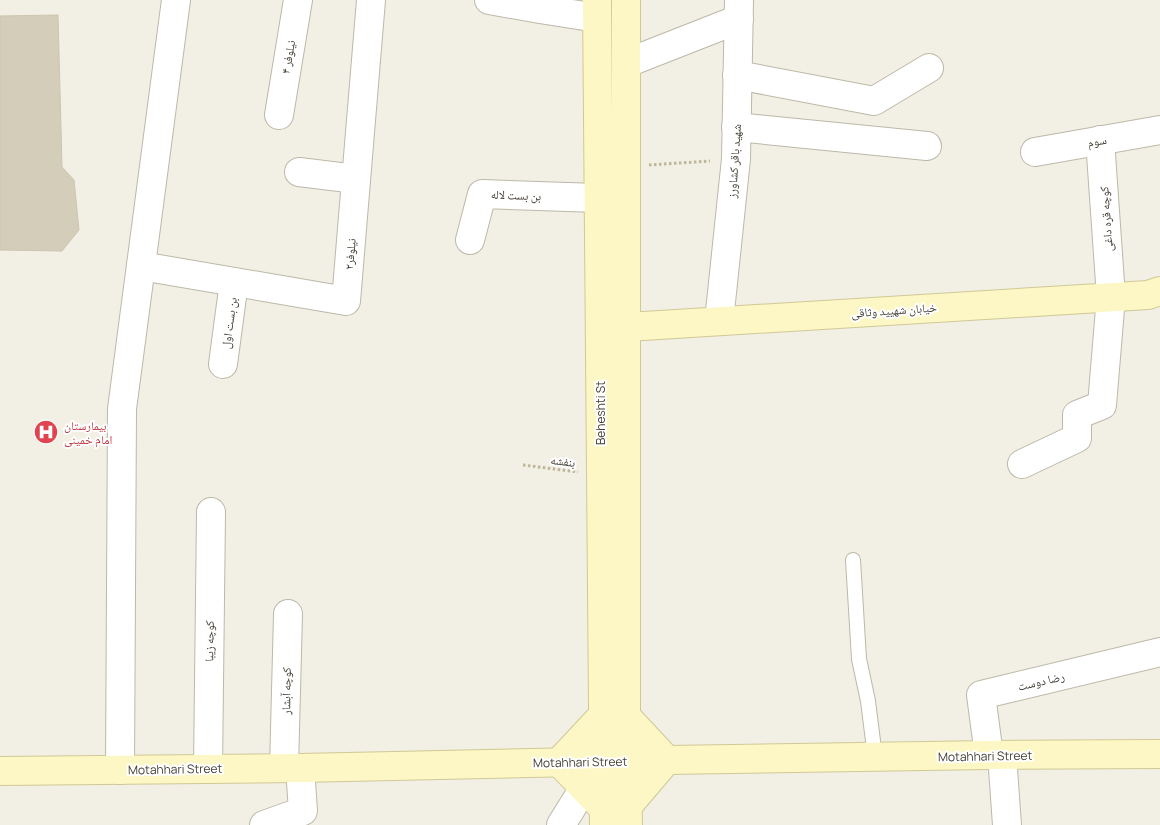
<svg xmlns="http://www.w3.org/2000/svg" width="1160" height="825" font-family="Manrope,'Noto Naskh Arabic',sans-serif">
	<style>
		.building { fill: #d3cdba; stroke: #cdc5ae }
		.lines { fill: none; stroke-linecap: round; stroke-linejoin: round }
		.lane-casing { stroke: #bdb8a8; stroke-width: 16 }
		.street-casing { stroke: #bdb8a8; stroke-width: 30 }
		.secondary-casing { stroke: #d0c996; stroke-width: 30 }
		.path { stroke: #beb699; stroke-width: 3; stroke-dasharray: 2.5 2.5; stroke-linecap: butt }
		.lane { stroke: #fff; stroke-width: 14 }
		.street { stroke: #fff; stroke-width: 28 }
		.secondary { stroke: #fcf7c4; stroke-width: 28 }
		.labels { text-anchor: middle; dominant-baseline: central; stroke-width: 4; stroke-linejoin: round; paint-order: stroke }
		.street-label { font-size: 12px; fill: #444035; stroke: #fff }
		.health-label { font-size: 12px; fill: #be3a42; stroke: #fff; text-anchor: start }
	</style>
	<rect width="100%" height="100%" fill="#f2efe5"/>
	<path class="building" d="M 58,15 L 62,167 L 74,180 L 79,230 L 62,251 L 0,250 L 0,16 Z"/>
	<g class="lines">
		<g class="lane-casing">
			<path id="lane" d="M 853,560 L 859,659 L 868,701 L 875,757"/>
		</g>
		<g class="street-casing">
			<g id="street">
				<path d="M 489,0 L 540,9 L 597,18"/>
				<path d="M 627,63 L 739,19"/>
				<path d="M 737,75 L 874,101 L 929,68"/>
				<path d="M 279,115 L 298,0"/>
				<path d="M 736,127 L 927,146"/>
				<path d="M 1035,152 L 1160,130"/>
				<path d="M 299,172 L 356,179"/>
				<path d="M 470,240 L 482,194 L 598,198"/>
				<path d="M 141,266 L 346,301 L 371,0"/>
				<path d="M 719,321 L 736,159 L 739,0"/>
				<path d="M 223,364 L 234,282"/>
				<path d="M 1022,464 L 1077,438 L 1077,415 L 1102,405 L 1111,297 L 1100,140"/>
				<path d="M 989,755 L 981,695 L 1160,652"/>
				<path d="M 1002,755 L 1007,825"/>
				<path d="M 284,768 L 288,614"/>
				<path d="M 208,769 L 211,512"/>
				<path d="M 120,770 L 122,409 L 176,0"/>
				<path d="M 264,825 L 303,811 L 300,768"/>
				<path d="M 561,825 L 584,788"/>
			</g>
		</g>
		<g class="secondary-casing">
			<g id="secondary">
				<path d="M 597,0 L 604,825"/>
				<path d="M 626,0 L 626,716 L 628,825"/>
				<path d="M 627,327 L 1148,295 L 1160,291"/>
				<path d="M 603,715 L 559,762 L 603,808"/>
				<path d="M 626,716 L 667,760 L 627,807"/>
				<path d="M 0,771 L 300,768 L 667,760 L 989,755 L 1160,754"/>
			</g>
		</g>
		<g class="path">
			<path d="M 649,165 L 710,161"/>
			<path d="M 523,465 L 578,472"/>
		</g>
		<use href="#lane" class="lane"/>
		<use href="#street" class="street"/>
		<use href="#secondary" class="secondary"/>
	</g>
	<defs>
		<g id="hospital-disc" transform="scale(1.25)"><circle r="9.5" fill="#e0444e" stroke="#fff"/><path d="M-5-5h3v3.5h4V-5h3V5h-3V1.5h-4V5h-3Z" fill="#fff"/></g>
	</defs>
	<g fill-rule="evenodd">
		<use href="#hospital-disc" x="46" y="432"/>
	</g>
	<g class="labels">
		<g class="street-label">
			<text transform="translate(288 57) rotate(-80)">نیلوفر ۴</text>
			<text transform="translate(1097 141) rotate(-10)">سوم</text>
			<text transform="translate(734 161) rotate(-86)">شهید باقر کشاورز</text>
			<text transform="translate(516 195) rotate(2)">بن بست لاله</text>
			<text transform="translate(1106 219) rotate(-94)">کوچه قره داغی</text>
			<text transform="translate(350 254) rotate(-85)">نیلوفر۲</text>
			<text transform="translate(894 310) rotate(-4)">خیابان شهیید وثاقی</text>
			<text transform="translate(229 323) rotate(-82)">بن بست اول</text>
			<text transform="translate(600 413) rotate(-90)">Beheshti St</text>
			<text transform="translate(563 461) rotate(7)">بنفشه</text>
			<text transform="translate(209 641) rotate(-89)">کوچه زیبا</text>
			<text transform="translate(1041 681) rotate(-13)">رضا دوست</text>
			<text transform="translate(286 691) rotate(-89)">کوچه آبشار</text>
			<text transform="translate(985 756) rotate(-1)">Motahhari Street</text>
			<text transform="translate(580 762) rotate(-1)">Motahhari Street</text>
			<text transform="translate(175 769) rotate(-1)">Motahhari Street</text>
		</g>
		<g class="health-label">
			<text x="64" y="425">بیمارستان<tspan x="64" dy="14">امام خمینی</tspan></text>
		</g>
	</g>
</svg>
